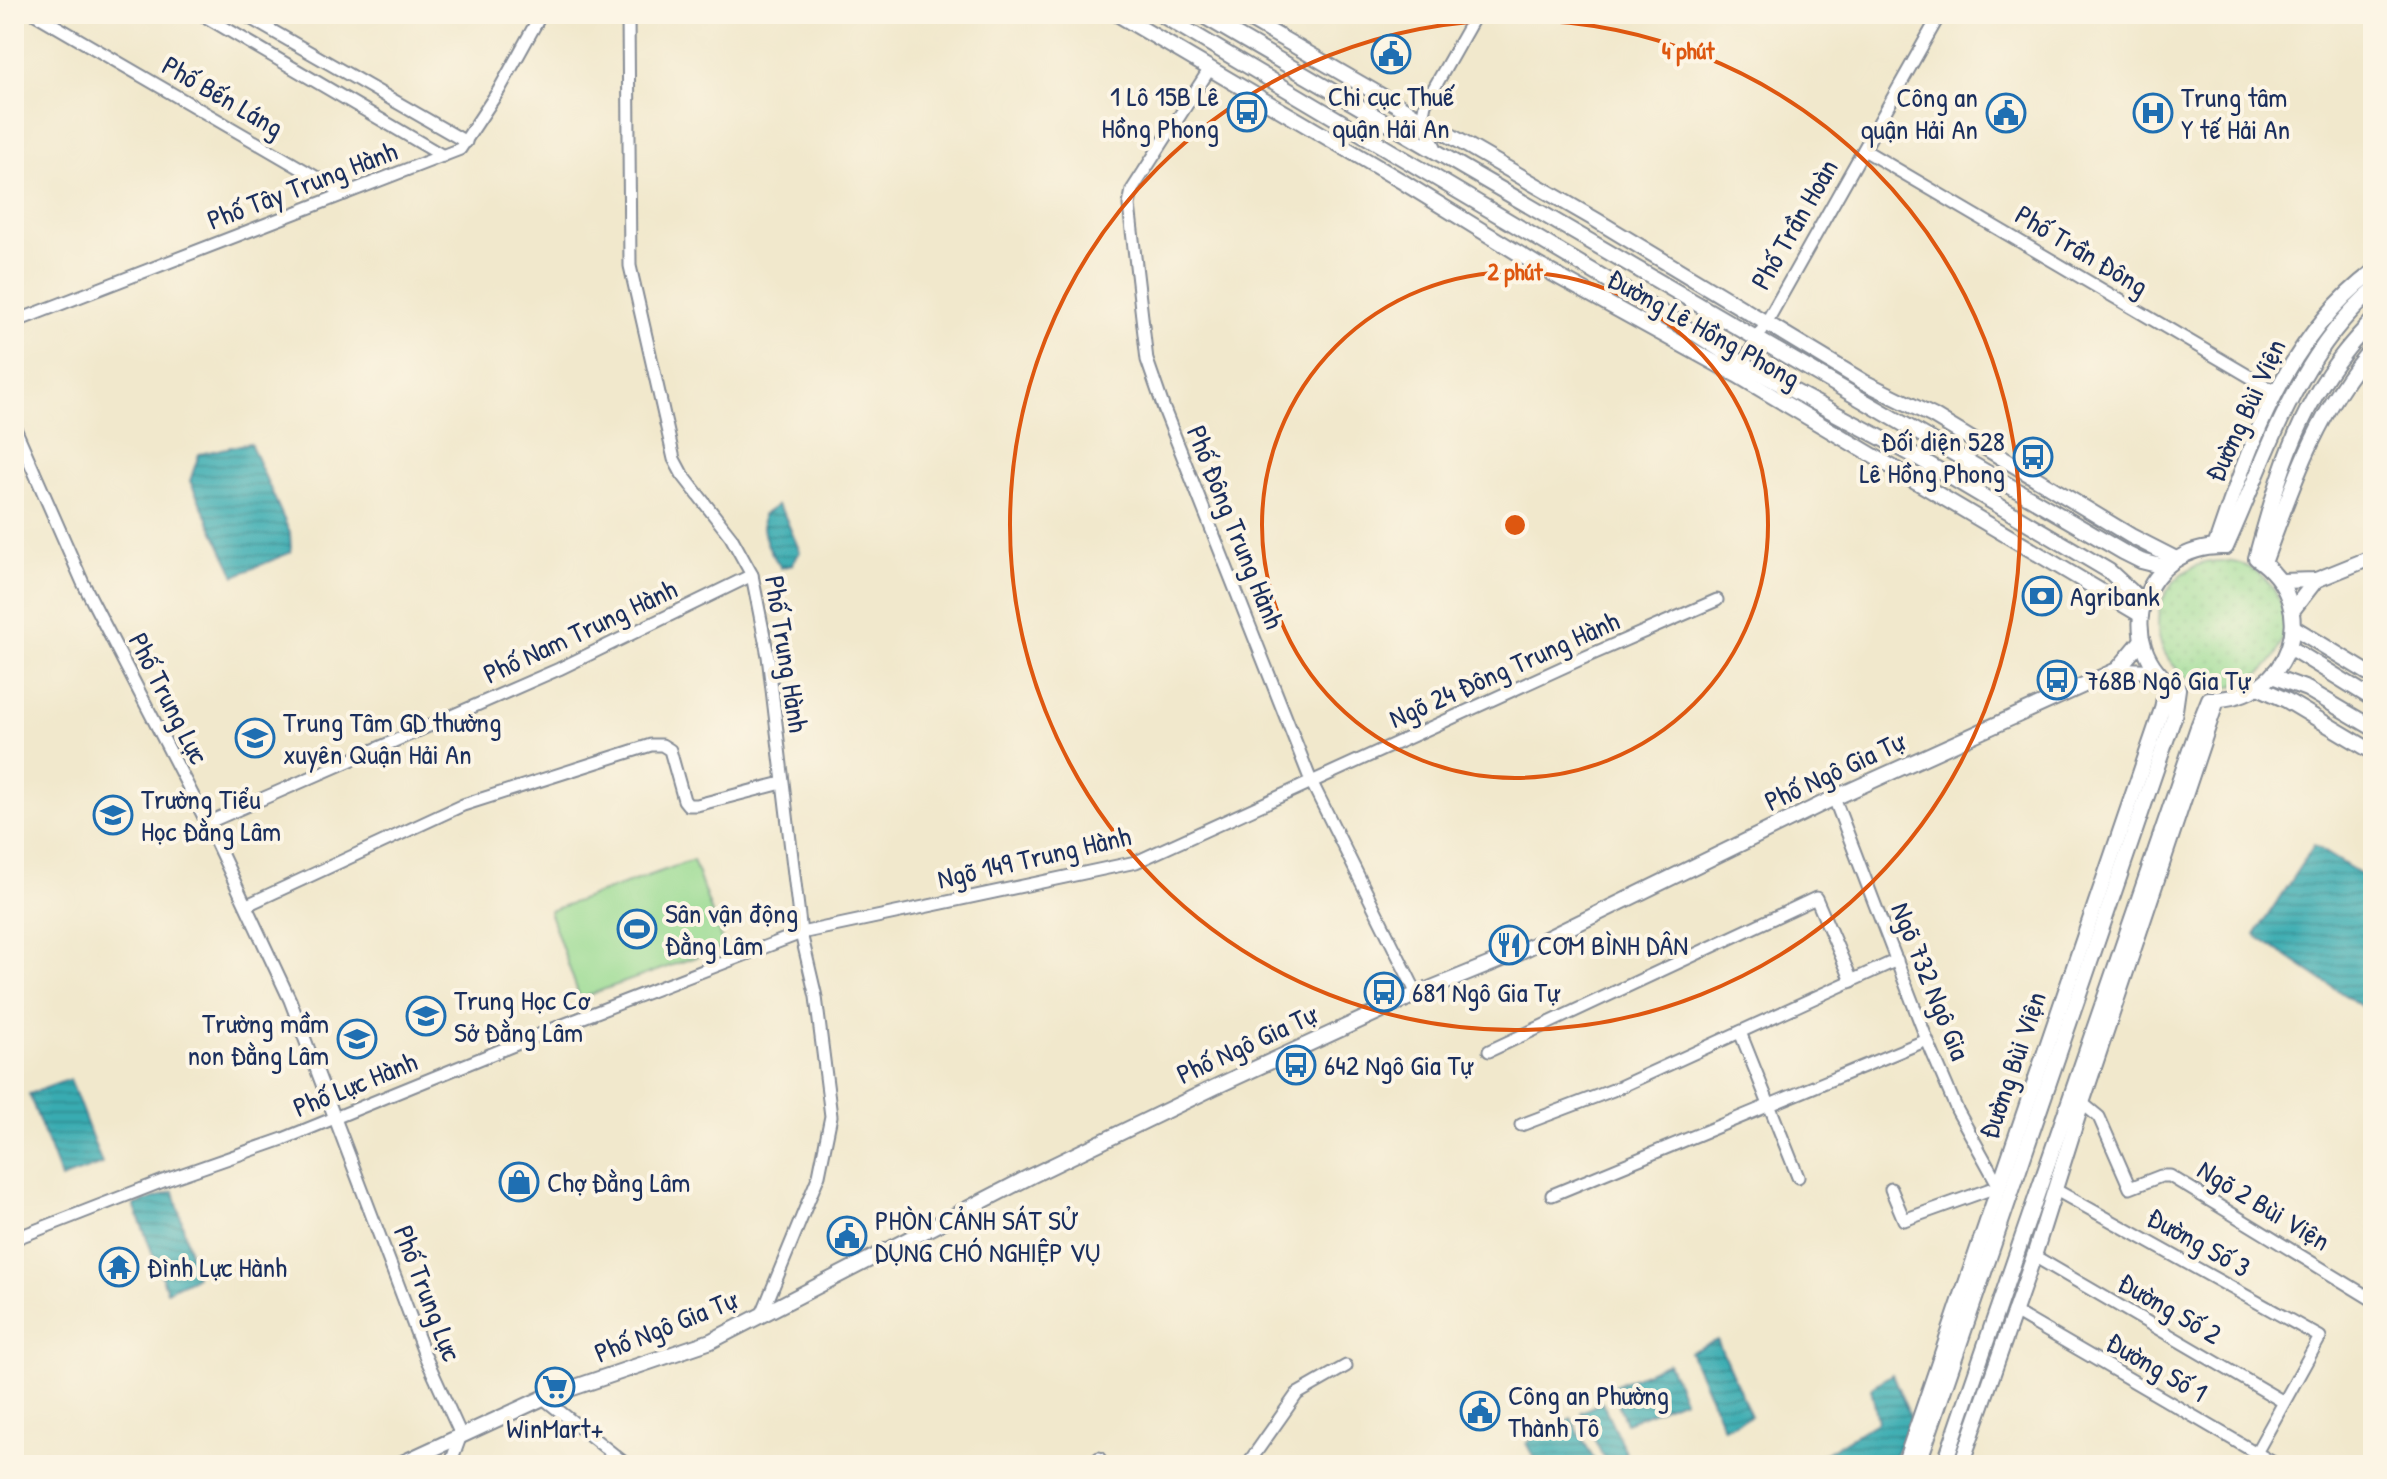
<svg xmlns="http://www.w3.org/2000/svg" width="2387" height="1479" font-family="'Patrick Hand',sans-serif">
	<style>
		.grass { fill: url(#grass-dots); stroke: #5a8478; stroke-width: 2 }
		.pitch { fill: #98da91; stroke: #5a8478; stroke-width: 2 }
		.water { fill: url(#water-rules); stroke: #2a6d88; stroke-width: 2 }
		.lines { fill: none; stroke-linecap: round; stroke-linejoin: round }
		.minor-casing { stroke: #868c95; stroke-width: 15 }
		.major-casing { stroke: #868c95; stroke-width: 18 }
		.minor { stroke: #fff; stroke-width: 11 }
		.major { stroke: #fff; stroke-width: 14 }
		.ring { fill: none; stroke: #de5710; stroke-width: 4 }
		.labels { text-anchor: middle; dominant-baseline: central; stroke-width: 8; stroke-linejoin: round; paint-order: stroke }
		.street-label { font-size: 28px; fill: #1b2f5e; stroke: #fcf5e5 }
		.poi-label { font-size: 28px; fill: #1b2f5e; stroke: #fcf5e5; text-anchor: start }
		.centre { fill: #de5710; stroke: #fcf5e5; stroke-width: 4 }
		.ring-label { font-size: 24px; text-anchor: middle; font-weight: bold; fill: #de5710; stroke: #fcf5e5; stroke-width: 8; stroke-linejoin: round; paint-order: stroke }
	</style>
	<defs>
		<pattern id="grass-dots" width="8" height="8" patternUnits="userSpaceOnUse" patternTransform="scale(2)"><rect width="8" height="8" fill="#98da91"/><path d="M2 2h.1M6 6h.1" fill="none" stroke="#82bb7f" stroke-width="1.8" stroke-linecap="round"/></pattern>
		<pattern id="water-rules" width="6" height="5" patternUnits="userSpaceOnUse" patternTransform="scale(2)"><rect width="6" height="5" fill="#38abb1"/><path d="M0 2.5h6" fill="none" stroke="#2e8c93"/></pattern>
	</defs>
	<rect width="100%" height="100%" fill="#fcf5e5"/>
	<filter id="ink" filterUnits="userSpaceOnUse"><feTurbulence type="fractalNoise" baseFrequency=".0125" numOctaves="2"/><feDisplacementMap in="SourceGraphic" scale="16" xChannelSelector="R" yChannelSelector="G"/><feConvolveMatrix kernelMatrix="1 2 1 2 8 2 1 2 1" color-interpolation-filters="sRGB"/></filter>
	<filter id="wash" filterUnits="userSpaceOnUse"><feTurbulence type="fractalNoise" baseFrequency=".006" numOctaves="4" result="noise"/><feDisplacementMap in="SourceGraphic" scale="32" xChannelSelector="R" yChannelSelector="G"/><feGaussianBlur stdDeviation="1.8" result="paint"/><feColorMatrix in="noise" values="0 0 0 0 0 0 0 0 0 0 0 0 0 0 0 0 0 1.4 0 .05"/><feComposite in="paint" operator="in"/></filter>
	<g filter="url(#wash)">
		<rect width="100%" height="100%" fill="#f1e8cc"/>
		<circle class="grass" cx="2221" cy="624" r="63"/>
		<path class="pitch" d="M 693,860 L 724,947 L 580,998 L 549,911 Z"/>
		<g class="water">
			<path d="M 250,443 L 290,533 L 291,552 L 235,576 L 190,481 L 199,454 Z"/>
			<path d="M 777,505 L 784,514 L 800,552 L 792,565 L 781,568 C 769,550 761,536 763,515 Z"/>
			<path d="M 2314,845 L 2373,882 L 2373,1007 L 2370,1012 L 2255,935 Z"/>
			<path d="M 70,1079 L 102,1164 L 61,1179 L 29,1094 Z"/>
			<path d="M 174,1191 L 196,1277 L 167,1291 L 134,1205 Z"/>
			<path d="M 1717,1340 L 1751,1416 L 1724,1428 L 1690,1352 Z"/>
			<path d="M 1668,1363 L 1684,1399 L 1626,1423 L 1611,1387 Z"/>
			<path d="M 1892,1374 L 1911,1419 L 1891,1465 L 1806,1465 L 1878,1421 L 1871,1388 Z"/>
			<path d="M 1602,1402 L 1631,1463 L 1607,1465 L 1581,1412 Z"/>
			<path d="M 1571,1418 L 1597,1465 L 1538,1465 L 1526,1443 Z"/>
		</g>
	</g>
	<g filter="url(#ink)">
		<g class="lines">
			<g class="minor-casing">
				<g id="minor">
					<path d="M 35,14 L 345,194"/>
					<path d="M 201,14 L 443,156"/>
					<path d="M 243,14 L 466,142"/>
					<path d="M 628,14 L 630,266 L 674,459 L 682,474 L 731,537 L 752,575 L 768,656 L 801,933 L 816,997 L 831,1116 L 819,1175 L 762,1314"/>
					<path d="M 1209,70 L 1132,190 L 1129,205 L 1147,360 L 1164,409 L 1311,781 L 1417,994"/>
					<path d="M 1864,150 L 2276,392"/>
					<path d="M 1437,151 L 1422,119 L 1425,104 L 1476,14"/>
					<path d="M 14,322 L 460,149 L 499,90 L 541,14"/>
					<path d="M 1739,371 L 1940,14"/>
					<path d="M 14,426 L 83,583 L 207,823 L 290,1000 L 426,1358 L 461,1435 L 450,1465"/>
					<path d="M 1834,798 L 1927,1040 L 1957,1110 L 1999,1186 L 1904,1220 L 1891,1189"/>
					<path d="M 207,823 L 559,669 L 752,575"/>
					<path d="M 247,905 L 463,805 L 651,745 L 662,745 L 670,750 L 684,800 L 688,805 L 697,805 L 782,783"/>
					<path d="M 1740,1032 L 1798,1177"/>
					<path d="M 1489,1051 L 1816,898 L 1852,981"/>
					<path d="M 2082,1103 L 2099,1117 L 2130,1188 L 2161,1176 L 2170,1176 L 2373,1300"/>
					<path d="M 1521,1125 L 1613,1090 L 1897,960"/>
					<path d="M 2054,1189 L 2320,1337 L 2256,1453"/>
					<path d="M 1552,1195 L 1927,1040"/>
					<path d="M 14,1239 L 163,1181 L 283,1139 L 563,1025 L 801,933 L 1136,862 L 1581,659 L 1717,600"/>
					<path d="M 2034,1256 L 2282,1401"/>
					<path d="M 2013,1311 L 2277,1465"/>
					<path d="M 543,1398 L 627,1465"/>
					<path d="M 1093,1465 L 1099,1458"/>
					<path d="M 1247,1465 L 1297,1394 L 1346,1366"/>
				</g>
			</g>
			<g class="major-casing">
				<g id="major">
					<path d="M 1117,14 L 1403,182 L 1539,266 L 1737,375 L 2141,615"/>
					<path d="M 1160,14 L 1660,311 L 1743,364 L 1915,456 L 2109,571 L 2143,602"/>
					<path d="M 1200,14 L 2123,552 L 2141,561 L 2165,567"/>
					<path d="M 1240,14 L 1596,220 L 1864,382 L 1933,416 L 2131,536 L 2176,559"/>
					<path d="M 2215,547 C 2249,447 2285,338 2373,272"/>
					<path d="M 2264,563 C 2292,486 2318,409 2373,347"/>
					<path d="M 2281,581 L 2316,580 L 2373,557"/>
					<path d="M 2292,611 L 2316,580"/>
					<path d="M 2293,627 L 2373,676"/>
					<path d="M 2289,647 L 2373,699"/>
					<path d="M 2117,670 L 2157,671"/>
					<path d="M 2272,676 L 2307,689 L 2373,728"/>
					<path d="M 2258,687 L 2286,700 L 2373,752"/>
					<path d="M 398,1465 L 543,1398 L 711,1341 L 1031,1176 L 1215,1087 L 1417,994 L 1515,954 L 1834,798 L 2117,670 L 2142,640"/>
					<path d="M 1904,1465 L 2162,709 L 2167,681"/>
					<path d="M 1918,1465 L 2174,717 L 2178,689 C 2108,644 2143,543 2226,547 C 2267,457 2295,358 2373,290"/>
					<path d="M 1944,1465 L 2199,724 L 2209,699 C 2291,702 2324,604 2256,558 C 2275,487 2297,411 2344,353 C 2353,341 2363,331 2373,320"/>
					<path d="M 1961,1465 L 2034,1256 L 2082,1103 L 2216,703"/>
				</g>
			</g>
			<use href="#minor" class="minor"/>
			<use href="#major" class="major"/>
		</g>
	</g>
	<g class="ring">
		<circle cx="1515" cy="525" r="253"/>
		<circle cx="1515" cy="525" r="505"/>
	</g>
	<defs>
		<g id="civic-ring" transform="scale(2)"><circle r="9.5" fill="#fcf5e5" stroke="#1f6fb2" stroke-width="1.5"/><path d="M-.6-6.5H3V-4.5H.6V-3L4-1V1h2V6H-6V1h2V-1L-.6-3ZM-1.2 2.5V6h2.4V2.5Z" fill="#1f6fb2"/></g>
		<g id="bus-ring" transform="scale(2)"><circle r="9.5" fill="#fcf5e5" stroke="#1f6fb2" stroke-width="1.5"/><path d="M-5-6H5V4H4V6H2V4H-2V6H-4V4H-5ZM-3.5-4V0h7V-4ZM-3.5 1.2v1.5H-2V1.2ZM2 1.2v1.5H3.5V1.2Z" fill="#1f6fb2"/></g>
		<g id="hospital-ring" transform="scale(2)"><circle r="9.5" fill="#fcf5e5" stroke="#1f6fb2" stroke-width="1.5"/><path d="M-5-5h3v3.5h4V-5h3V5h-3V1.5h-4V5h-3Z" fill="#1f6fb2"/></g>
		<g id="bank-ring" transform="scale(2)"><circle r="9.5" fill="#fcf5e5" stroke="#1f6fb2" stroke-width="1.5"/><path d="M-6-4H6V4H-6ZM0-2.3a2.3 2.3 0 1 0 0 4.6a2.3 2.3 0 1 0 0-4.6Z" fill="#1f6fb2"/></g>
		<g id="school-ring" transform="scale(2)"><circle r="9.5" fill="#fcf5e5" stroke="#1f6fb2" stroke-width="1.5"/><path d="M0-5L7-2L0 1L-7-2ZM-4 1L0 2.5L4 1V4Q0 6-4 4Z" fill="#1f6fb2"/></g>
		<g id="stadium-ring" transform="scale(2)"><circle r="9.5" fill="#fcf5e5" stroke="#1f6fb2" stroke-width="1.5"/><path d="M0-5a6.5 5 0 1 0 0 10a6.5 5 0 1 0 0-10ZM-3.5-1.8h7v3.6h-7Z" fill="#1f6fb2"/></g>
		<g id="restaurant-ring" transform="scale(2)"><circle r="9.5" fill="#fcf5e5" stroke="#1f6fb2" stroke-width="1.5"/><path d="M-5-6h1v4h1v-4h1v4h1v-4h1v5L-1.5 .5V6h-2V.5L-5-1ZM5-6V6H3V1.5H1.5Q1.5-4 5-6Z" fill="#1f6fb2"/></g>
		<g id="shop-ring" transform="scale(2)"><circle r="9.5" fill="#fcf5e5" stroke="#1f6fb2" stroke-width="1.5"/><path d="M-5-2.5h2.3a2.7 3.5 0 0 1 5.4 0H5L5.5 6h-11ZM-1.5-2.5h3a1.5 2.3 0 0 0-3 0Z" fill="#1f6fb2"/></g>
		<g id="temple-ring" transform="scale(2)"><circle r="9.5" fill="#fcf5e5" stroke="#1f6fb2" stroke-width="1.5"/><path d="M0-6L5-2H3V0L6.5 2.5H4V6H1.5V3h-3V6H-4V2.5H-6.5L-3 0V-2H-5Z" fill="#1f6fb2"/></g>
		<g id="supermarket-ring" transform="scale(2)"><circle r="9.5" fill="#fcf5e5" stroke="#1f6fb2" stroke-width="1.5"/><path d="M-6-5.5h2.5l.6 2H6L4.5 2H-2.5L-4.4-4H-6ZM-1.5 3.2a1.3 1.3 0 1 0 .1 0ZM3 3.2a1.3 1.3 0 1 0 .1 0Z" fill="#1f6fb2"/></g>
	</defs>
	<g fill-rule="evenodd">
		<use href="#civic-ring" x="1391" y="54"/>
		<use href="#bus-ring" x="1247" y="112"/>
		<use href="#civic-ring" x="2006" y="113"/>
		<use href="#hospital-ring" x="2153" y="113"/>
		<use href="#bus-ring" x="2033" y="457"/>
		<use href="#bank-ring" x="2042" y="596"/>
		<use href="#bus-ring" x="2057" y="680"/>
		<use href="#school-ring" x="255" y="738"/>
		<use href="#school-ring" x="113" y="815"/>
		<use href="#stadium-ring" x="637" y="929"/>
		<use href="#restaurant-ring" x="1509" y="945"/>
		<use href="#bus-ring" x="1384" y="992"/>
		<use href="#school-ring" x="426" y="1016"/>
		<use href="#school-ring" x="357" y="1039"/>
		<use href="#bus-ring" x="1296" y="1065"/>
		<use href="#shop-ring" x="519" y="1182"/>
		<use href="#civic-ring" x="847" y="1236"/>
		<use href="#temple-ring" x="119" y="1267"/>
		<use href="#supermarket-ring" x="555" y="1387"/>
		<use href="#civic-ring" x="1480" y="1411"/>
	</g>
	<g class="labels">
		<g class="street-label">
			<text transform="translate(223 96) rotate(30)">Phố Bến Láng</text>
			<text transform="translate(302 185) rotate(-21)">Phố Tây Trung Hành</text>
			<text transform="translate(1794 224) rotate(-60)">Phố Trần Hoàn</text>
			<text transform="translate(2082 250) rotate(31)">Phố Trần Đông</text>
			<text transform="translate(1704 328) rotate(29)">Đường Lê Hồng Phong</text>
			<text transform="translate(2245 410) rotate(-65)">Đường Bùi Viện</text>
			<text transform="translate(1236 527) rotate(68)">Phố Đông Trung Hành</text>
			<text transform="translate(580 631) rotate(-25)">Phố Nam Trung Hành</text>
			<text transform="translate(787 654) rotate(81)">Phố Trung Hành</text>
			<text transform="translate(1504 669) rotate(-24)">Ngõ 24 Đông Trung Hành</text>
			<text transform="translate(169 698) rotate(63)">Phố Trung Lực</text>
			<text transform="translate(1834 771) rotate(-25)">Phố Ngô Gia Tự</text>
			<text transform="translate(1034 857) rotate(-13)">Ngõ 149 Trung Hành</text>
			<text transform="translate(1931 981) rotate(68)">Ngõ 732 Ngô Gia</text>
			<text transform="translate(1246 1044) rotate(-25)">Phố Ngô Gia Tự</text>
			<text transform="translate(2012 1065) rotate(-71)">Đường Bùi Viện</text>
			<text transform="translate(355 1084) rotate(-22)">Phố Lực Hành</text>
			<text transform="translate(2264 1205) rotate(31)">Ngõ 2 Bùi Viện</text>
			<text transform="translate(2199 1242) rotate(29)">Đường Số 3</text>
			<text transform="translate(428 1293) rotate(69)">Phố Trung Lực</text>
			<text transform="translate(2170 1308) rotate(30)">Đường Số 2</text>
			<text transform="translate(665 1326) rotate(-22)">Phố Ngô Gia Tự</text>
			<text transform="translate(2157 1367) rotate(30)">Đường Số 1</text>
		</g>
		<g class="poi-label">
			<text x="1219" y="96" text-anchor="end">1 Lô 15B Lê<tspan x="1219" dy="32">Hồng Phong</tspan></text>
			<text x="1391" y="96" text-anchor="middle">Chi cục Thuế<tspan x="1391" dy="32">quận Hải An</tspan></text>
			<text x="1978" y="97" text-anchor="end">Công an<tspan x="1978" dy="32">quận Hải An</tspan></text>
			<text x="2181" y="97">Trung tâm<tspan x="2181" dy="32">Y tế Hải An</tspan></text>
			<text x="2005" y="441" text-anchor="end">Đối diện 528<tspan x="2005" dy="32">Lê Hồng Phong</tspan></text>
			<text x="2070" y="596">Agribank</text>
			<text x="2085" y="680">768B Ngô Gia Tự</text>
			<text x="283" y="722">Trung Tâm GD thường<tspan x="283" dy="32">xuyên Quận Hải An</tspan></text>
			<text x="141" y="799">Trường Tiểu<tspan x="141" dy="32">Học Đằng Lâm</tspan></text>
			<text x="665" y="913">Sân vận động<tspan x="665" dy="32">Đằng Lâm</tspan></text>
			<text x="1537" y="945">CƠM BÌNH DÂN</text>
			<text x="1412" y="992">681 Ngô Gia Tự</text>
			<text x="454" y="1000">Trung Học Cơ<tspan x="454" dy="32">Sở Đằng Lâm</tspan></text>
			<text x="329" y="1023" text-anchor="end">Trường mầm<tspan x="329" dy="32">non Đằng Lâm</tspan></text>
			<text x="1324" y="1065">642 Ngô Gia Tự</text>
			<text x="547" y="1182">Chợ Đằng Lâm</text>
			<text x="875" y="1220">PHÒN CẢNH SÁT SỬ<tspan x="875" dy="32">DỤNG CHÓ NGHIỆP VỤ</tspan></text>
			<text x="147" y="1267">Đình Lực Hành</text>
			<text x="1508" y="1395">Công an Phường<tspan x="1508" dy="32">Thành Tô</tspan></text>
			<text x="555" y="1428" text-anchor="middle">WinMart+</text>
		</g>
	</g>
	<circle cx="1515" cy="525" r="12" class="centre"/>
	<g class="ring-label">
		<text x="1688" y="59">4 phút</text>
		<text x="1515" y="280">2 phút</text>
	</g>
	<rect width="2387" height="1479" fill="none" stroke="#fcf5e5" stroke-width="48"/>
</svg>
